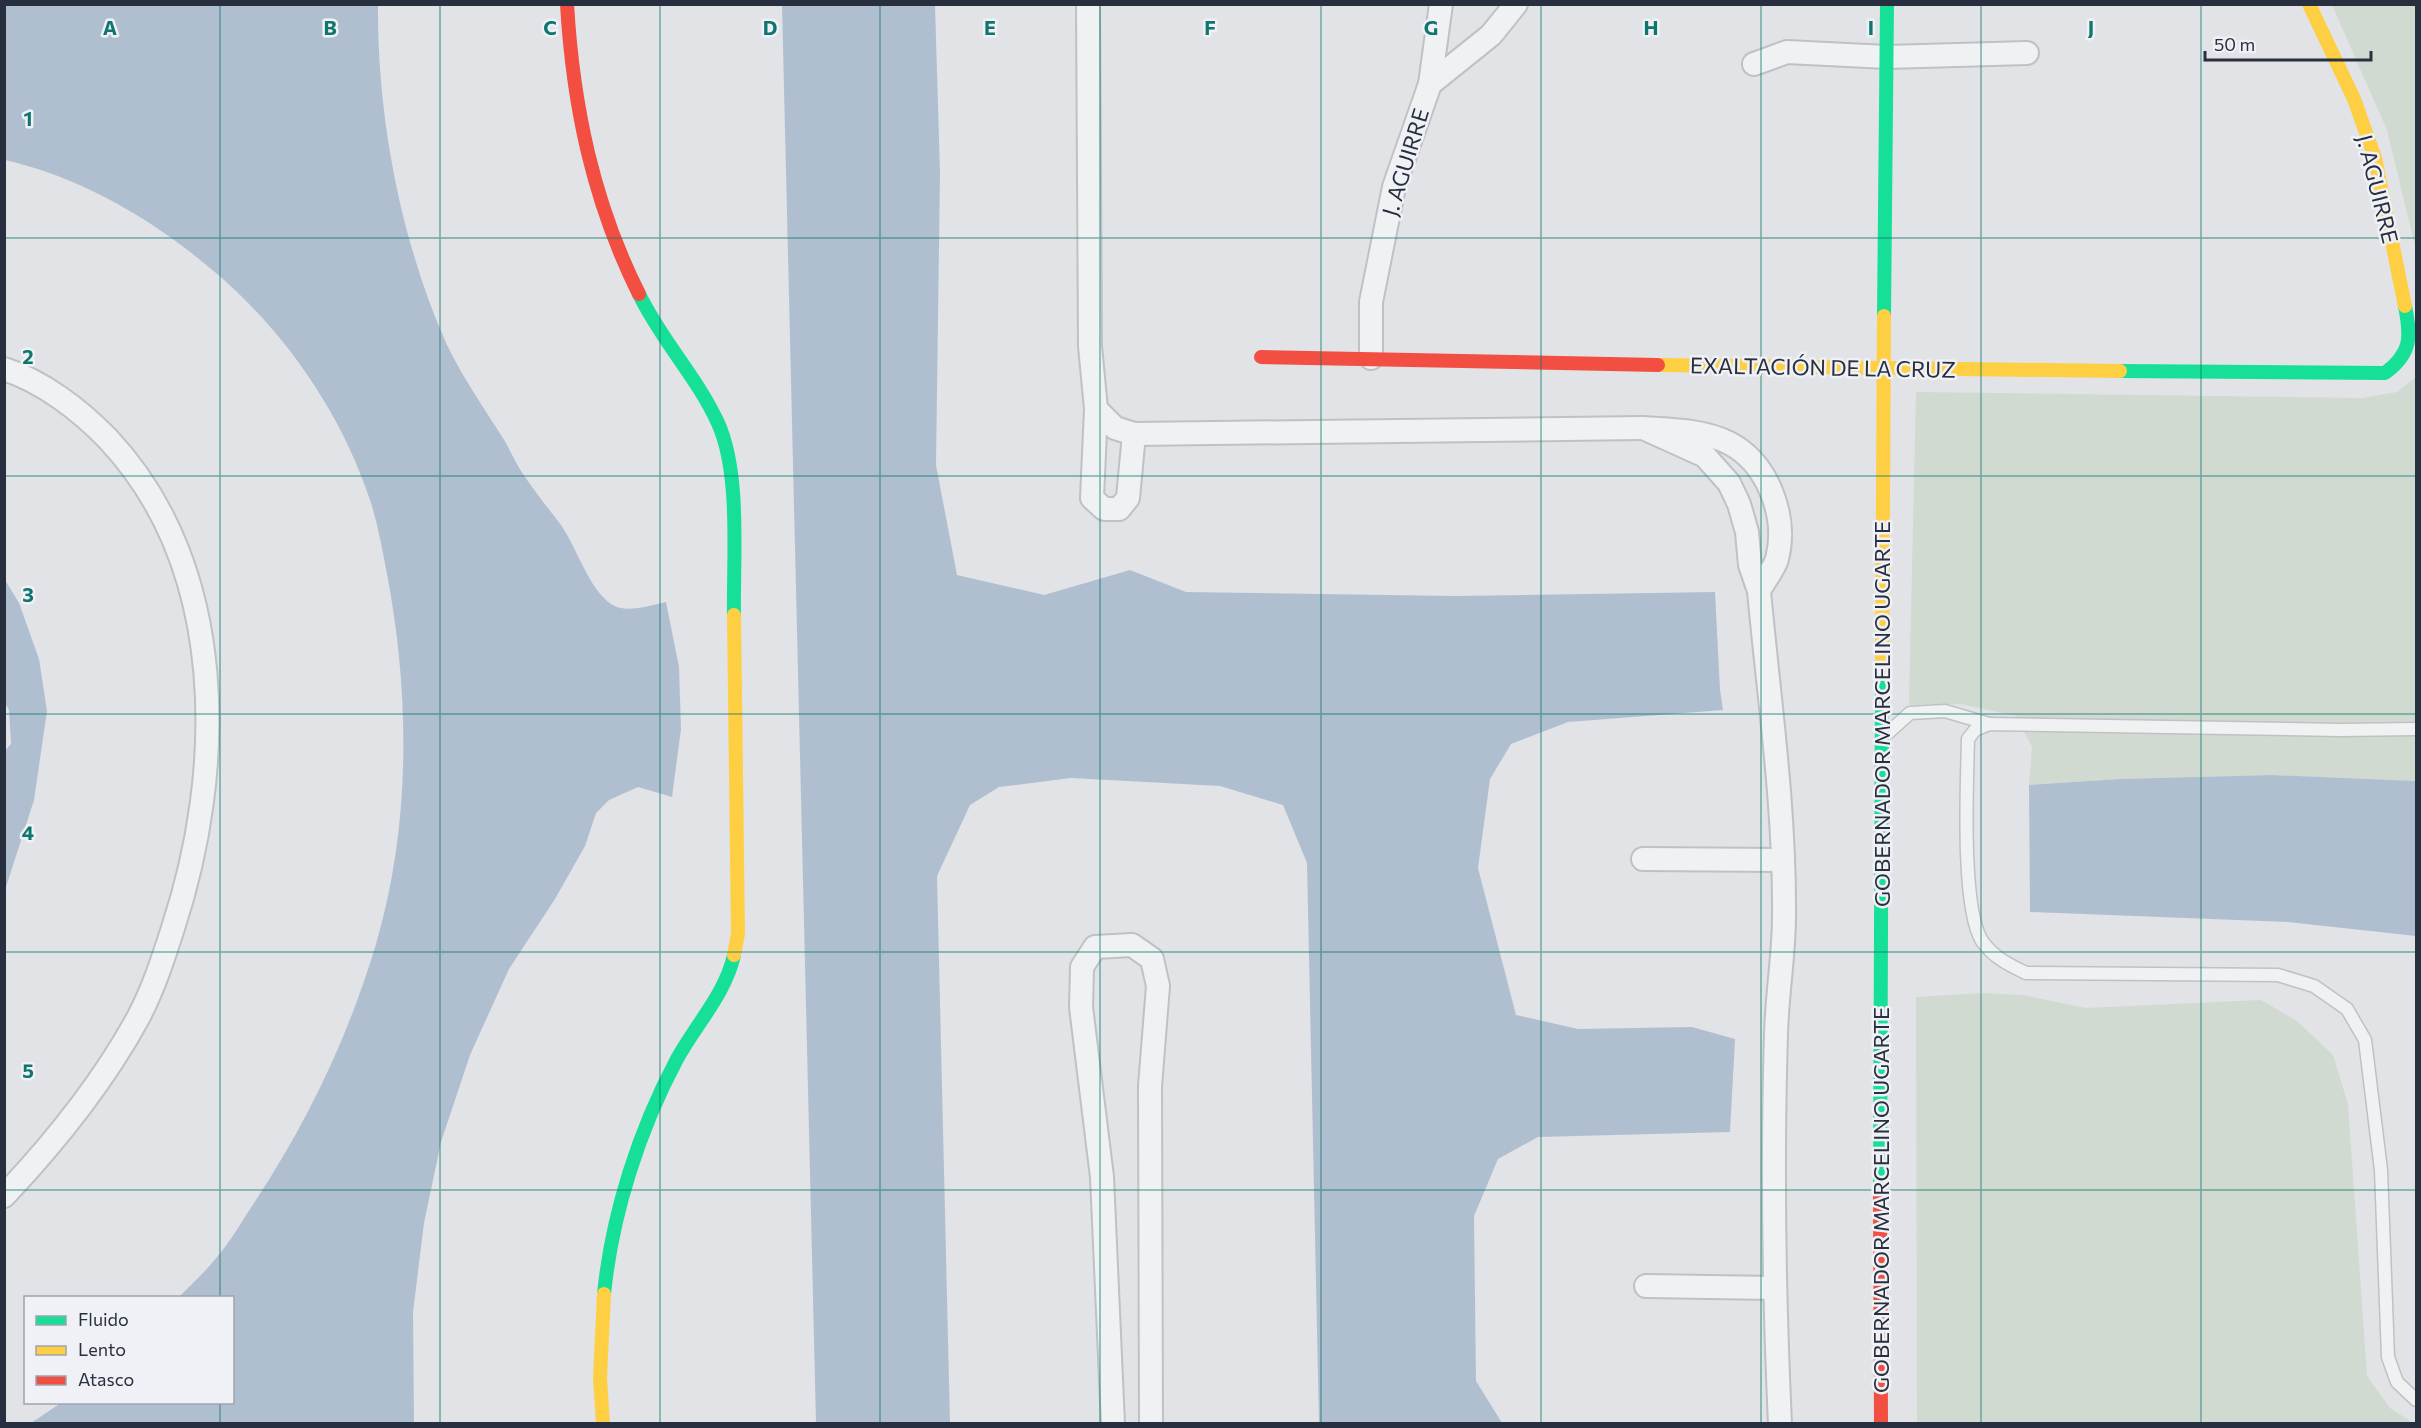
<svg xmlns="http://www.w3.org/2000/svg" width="2421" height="1428" font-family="Commissioner,sans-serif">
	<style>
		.green { fill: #d1dad1 }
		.water { fill: #b0bfd0 }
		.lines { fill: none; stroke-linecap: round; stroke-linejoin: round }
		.lane-casing { stroke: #bfc1c4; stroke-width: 15 }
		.street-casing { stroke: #bfc1c4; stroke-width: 26 }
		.lane { stroke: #f0f1f3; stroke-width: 12 }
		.street { stroke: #f0f1f3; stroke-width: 22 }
		.fast { stroke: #16e098; stroke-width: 14 }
		.slow { stroke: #ffcf43; stroke-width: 14 }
		.jam { stroke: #f24e42; stroke-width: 14 }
		.grid { fill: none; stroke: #0f766e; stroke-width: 1.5; stroke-opacity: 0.55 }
		.labels { text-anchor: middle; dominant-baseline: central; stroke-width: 5; stroke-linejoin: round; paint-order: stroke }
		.street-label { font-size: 22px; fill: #28303f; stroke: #eff1f6 }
		.grid-label { font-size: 20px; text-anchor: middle; font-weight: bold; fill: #0f766e; stroke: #eff1f6; stroke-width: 5; stroke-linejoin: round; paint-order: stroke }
	</style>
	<rect width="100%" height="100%" fill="#e1e3e6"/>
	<g class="green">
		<path d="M 2332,5 L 2416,5 L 2416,250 L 2387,130 Z"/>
		<path d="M 2416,377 L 2416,781 L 2271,775 L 2120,779 L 2029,785 L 2032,747 L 2016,716 L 1960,704 L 1909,705 L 1916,392 L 2362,398 L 2397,392 Z"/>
		<path d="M 1984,993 L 2022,995 L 2086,1008 L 2261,1000 L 2297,1021 L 2333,1055 L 2348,1104 L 2367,1376 L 2390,1408 L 2413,1423 L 1917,1423 L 1916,997 Z"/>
	</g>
	<g class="water">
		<path d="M 5,4 L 378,5 C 377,116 401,243 447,345 C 462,376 482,405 501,435 C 509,447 515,462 523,474 C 535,492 548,508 561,525 C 577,547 591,597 617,607 C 631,612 652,605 666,602 L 679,667 L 681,729 L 672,797 L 638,787 L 609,800 L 596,813 L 585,846 L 555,899 L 509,969 L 470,1055 L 441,1142 L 424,1223 L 413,1312 L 414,1423 L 31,1423 L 61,1403 L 232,1402 L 232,1298 L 179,1297 C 192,1284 206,1271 217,1257 C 230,1242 241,1223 252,1206 C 306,1125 348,1038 376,944 C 411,825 410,695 387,574 C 382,549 378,524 370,500 C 341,413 286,333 216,273 C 155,221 84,178 5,160 Z"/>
		<path d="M 782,5 L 935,5 L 940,173 L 936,465 L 957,575 L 1044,595 L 1130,570 L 1186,592 L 1455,596 L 1715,592 L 1720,690 L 1723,710 L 1568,722 L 1511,744 L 1490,779 L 1478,868 L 1516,1015 L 1578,1029 L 1692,1027 L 1735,1039 L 1730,1132 L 1538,1137 L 1498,1159 L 1474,1216 L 1476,1381 L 1502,1423 L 1319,1423 L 1307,863 L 1283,805 L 1220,786 L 1071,778 L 999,787 L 970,805 L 937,876 L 950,1423 L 816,1423 Z"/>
		<path d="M 5,580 L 19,603 L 39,659 L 47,711 L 34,800 L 5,890 L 4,752 L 11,744 L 9,710 L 4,701 Z"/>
		<path d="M 2271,775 L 2416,781 L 2416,936 L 2288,922 L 2030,912 L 2029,785 L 2120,779 Z"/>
	</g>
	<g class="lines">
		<g class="lane-casing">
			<g id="lane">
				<path d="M 2416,729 L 2340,730 L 1989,724 L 1975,730 L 1968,739 C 1967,782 1961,908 1982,941 C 1993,957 2009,965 2026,973 L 2278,975 L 2314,986 L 2347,1009 L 2365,1040 L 2381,1170 L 2388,1357 L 2397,1382 L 2416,1400"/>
				<path d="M 1889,732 L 1910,713 L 1945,711 L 1989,724"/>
			</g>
		</g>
		<g class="street-casing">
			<g id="street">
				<path d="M 1088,4 L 1090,346 L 1096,409 L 1092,498 L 1104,509 L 1119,509 L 1128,498 L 1134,434"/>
				<path d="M 1754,64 L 1787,52 L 1887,57 L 2027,53"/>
				<path d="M 1430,84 L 1441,4"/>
				<path d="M 1371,358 L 1371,302 L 1394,187 L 1430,84 L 1491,35 L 1516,4"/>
				<path d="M 4,369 C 42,381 80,410 108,439 C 229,568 225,770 173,928 C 163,959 153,990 138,1018 C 102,1084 55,1142 4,1196"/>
				<path d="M 1096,409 L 1115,428 L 1134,434 L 1643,428"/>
				<path d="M 1759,591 C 1764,581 1774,569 1777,559 C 1788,517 1768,463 1729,443 C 1703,430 1672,430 1643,428 L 1705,456 L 1729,483 L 1739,504 L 1747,532 L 1750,565 L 1759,591 C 1769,699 1785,807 1784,916 C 1784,955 1777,994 1776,1034 C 1772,1164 1774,1294 1780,1424"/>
				<path d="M 1643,859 L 1783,860"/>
				<path d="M 1646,1286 L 1774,1288"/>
				<path d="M 1113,1424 L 1102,1177 L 1081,1007 L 1082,967 L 1095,947 L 1132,945 L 1152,959 L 1158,986 L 1150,1086 L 1151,1424"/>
			</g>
		</g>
		<use href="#lane" class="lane"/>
		<use href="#street" class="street"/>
		<g class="fast">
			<path d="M 639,294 C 661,340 697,377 718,423 C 741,474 733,559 734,615"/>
			<path d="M 1884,316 L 1887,4"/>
			<path d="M 2120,371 L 2385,373 C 2412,353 2411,337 2405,306"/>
			<path d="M 1880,1186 L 1882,674"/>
			<path d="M 604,1294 C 612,1214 639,1130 677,1059 C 696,1024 725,995 734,955"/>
		</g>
		<g class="slow">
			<path d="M 2309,4 L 2354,99 L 2375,158 L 2405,306"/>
			<path d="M 1658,365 L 2120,371"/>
			<path d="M 734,615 L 738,934 L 734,955"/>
			<path d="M 1882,674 L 1884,316"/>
			<path d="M 603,1424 L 600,1378 L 604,1294"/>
		</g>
		<g class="jam">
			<path d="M 567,4 C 573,106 593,202 639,294"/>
			<path d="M 1261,357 L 1658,365"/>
			<path d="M 1880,1186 L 1881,1424"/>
		</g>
	</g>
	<path class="grid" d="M 220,4 L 220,1298M 440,4 L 440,1424M 660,4 L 660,1424M 880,4 L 880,1424M 1100,4 L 1100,1424M 1321,4 L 1321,1424M 1541,4 L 1541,1424M 1761,4 L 1761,1424M 1981,4 L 1981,1424M 2201,4 L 2201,1424M 4,238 L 2416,238M 4,476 L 2416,476M 4,714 L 2416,714M 4,952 L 2416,952M 4,1190 L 2416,1190M 220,1402 L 220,1424"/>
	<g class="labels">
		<g class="street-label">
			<text transform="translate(1405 162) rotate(-73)">J. AGUIRRE</text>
			<text transform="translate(2378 189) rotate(76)">J. AGUIRRE</text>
			<text transform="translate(1823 367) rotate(1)">EXALTACIÓN DE LA CRUZ</text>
			<text transform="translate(1881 714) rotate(-90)">GOBERNADOR MARCELINO UGARTE</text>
			<text transform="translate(1880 1200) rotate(-90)">GOBERNADOR MARCELINO UGARTE</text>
		</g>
	</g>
	<g class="grid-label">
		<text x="110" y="35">A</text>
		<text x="330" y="35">B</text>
		<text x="550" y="35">C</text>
		<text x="770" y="35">D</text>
		<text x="990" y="35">E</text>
		<text x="1210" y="35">F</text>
		<text x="1431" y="35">G</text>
		<text x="1651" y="35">H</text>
		<text x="1871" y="35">I</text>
		<text x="2091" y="35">J</text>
		<text x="28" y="126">1</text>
		<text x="28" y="364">2</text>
		<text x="28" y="602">3</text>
		<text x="28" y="840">4</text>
		<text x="28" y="1078">5</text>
	</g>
	<rect width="2421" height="1428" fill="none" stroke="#28303f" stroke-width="12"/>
	<rect x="24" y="1296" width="210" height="108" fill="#eff1f6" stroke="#9fa4ad" stroke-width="1.5"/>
	<rect x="36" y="1316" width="30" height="9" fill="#16e098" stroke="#9fa4ad" stroke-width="1.5"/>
	<text x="78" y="1326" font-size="18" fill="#28303f">Fluido</text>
	<rect x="36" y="1346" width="30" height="9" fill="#ffcf43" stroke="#9fa4ad" stroke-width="1.5"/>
	<text x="78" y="1356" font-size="18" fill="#28303f">Lento</text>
	<rect x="36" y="1376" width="30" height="9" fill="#f24e42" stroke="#9fa4ad" stroke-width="1.5"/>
	<text x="78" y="1386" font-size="18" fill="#28303f">Atasco</text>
	<path d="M2205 51v9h166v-9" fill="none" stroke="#28303f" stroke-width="3"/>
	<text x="2214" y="51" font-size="18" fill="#28303f" stroke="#eff1f6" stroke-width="4.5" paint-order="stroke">50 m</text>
</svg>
